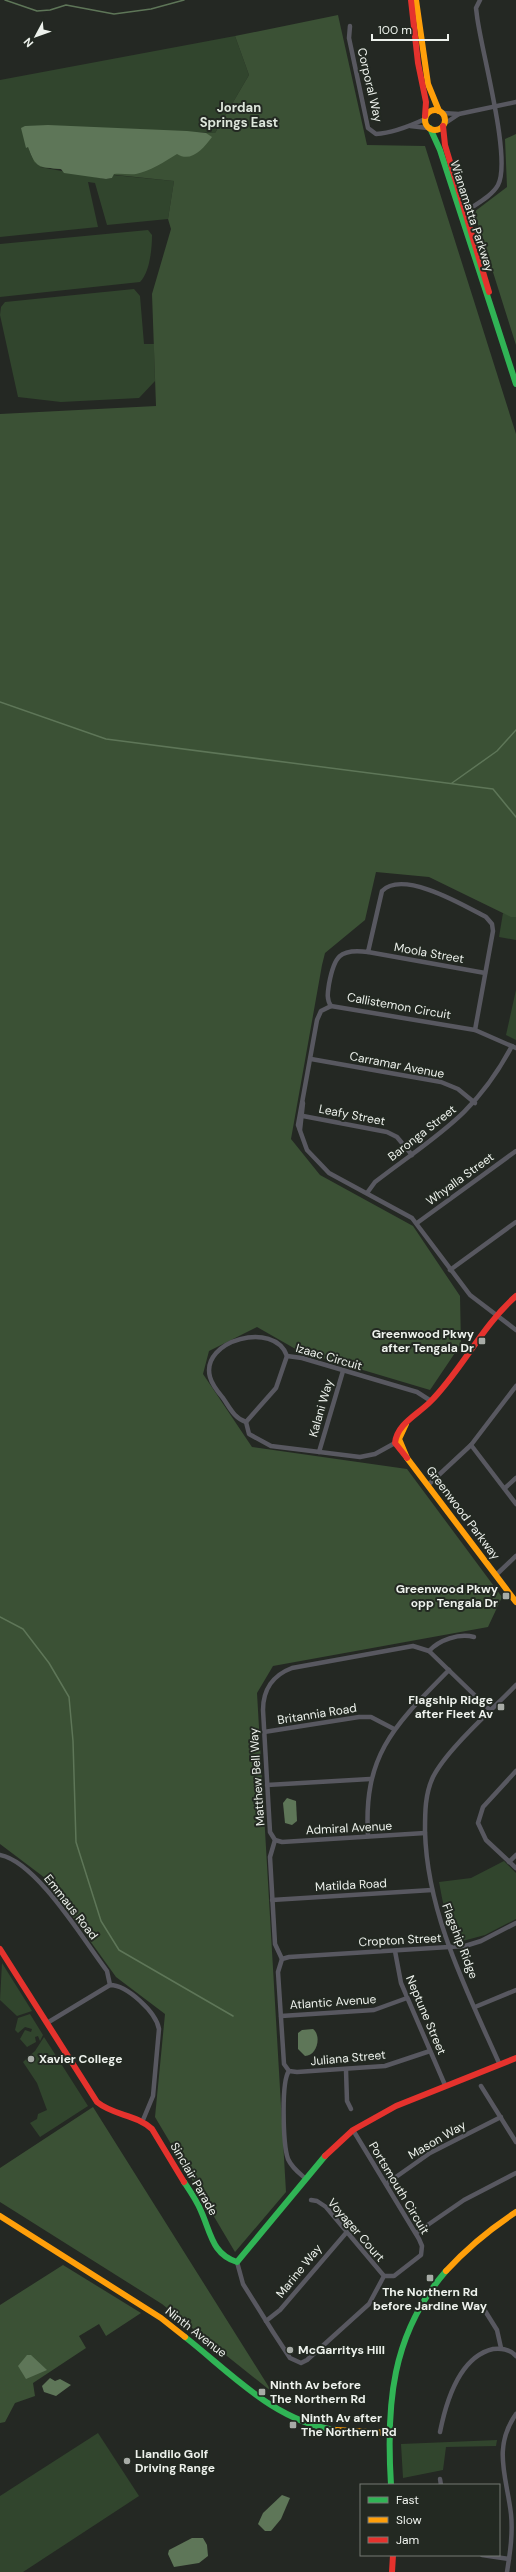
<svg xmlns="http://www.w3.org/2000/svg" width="516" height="2572" font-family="'DM Sans',sans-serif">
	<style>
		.green { fill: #31452d }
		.forest { fill: #3b5135 }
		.water { fill: #5e7658 }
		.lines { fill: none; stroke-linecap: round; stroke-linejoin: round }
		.stream { stroke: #5e7658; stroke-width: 1.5 }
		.street { stroke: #585860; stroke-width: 4.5 }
		.fast { stroke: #30b455; stroke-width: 6 }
		.slow { stroke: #ff9f0a; stroke-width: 6 }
		.jam { stroke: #e5322d; stroke-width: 6 }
		.poi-dot { fill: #a7aba6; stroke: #232922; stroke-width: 1.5 }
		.labels { text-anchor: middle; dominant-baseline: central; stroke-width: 4; stroke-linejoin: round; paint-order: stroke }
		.street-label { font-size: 12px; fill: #edf1ec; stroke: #232922 }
		.poi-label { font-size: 12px; font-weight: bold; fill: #edf1ec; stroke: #232922; text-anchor: start }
		.neighbourhood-label { font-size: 13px; font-weight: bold; fill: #dde6db; stroke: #232922 }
	</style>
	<rect width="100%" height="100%" fill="#242823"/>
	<g class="green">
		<path d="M 235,36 L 249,75 L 215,133 L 25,126 C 27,140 28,157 40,167 L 106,179 L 112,178 L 113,175 L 174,181 L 168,219 L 107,225 L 95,183 L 88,182 L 98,227 L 0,237 L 0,80 Z"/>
		<path d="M 148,230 L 152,235 C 152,248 150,272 140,282 L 0,297 L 0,244 Z"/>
		<path d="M 134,289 L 140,296 L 144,344 L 154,344 L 155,381 L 139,398 L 61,402 L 18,397 L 0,315 L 1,307 L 5,302 Z"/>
		<path d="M 503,913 L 516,917 L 516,940 L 499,937 Z"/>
		<path d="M 516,990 L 516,1040 L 506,1035 Z"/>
		<path d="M 504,1861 L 516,1873 L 516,1919 L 485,1935 L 459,1942 C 448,1935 442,1897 439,1882 L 471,1878 Z"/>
		<path d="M 2,1963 L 32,2011 L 17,2016 L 0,2000 Z"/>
		<path d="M 30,2014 L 43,2035 L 40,2041 L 38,2036 L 35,2037 L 36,2042 L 27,2047 L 20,2039 L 25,2030 L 31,2032 L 32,2029 L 25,2027 L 18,2033 L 15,2030 L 18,2018 Z"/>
		<path d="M 44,2037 L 88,2106 L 40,2137 L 30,2123 L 37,2119 L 38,2114 L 47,2110 L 37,2083 L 23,2062 L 35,2051 Z"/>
		<path d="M 98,2433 L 139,2496 L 23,2572 L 0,2572 L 0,2496 Z"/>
		<path d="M 497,2440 L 496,2446 L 446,2447 L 443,2470 L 403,2478 L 401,2444 Z"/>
	</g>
	<g class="forest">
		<path d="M 338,15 L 367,145 L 425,146 L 516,434 L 516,917 L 511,917 L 429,877 L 376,872 L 365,920 L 325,953 L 322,965 L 291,1139 L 320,1175 L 413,1226 L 460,1296 L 461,1344 L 430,1390 L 299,1351 L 257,1327 L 209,1351 L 203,1374 L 252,1447 L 407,1469 L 502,1597 L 488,1627 L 273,1666 L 257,1693 L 286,2192 L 235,2252 L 155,2117 L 165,2014 L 116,1977 L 45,1878 L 0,1844 L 0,414 L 156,406 L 152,294 L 171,229 L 168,219 L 174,181 L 40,167 L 34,162 L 24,135 L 29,132 L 215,133 L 249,75 L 235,36 Z"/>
		<path d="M 516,134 L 516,345 L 474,212 L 507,187 L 505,139 Z"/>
		<path d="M 93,2107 L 272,2392 L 162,2304 L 0,2202 L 0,2168 Z"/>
		<path d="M 63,2265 L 141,2313 L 106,2336 L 99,2324 L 79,2336 L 86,2348 L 33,2383 L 35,2396 L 15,2403 L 5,2422 L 0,2423 L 0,2305 Z"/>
	</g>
	<g class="water">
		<path d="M 48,125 L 187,131 L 206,133 L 212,137 C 203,149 191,163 177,154 C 166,161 148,172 136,174 C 129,175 121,173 114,174 L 112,178 L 106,179 L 64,173 L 61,169 C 39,167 36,169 28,147 L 26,148 L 21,128 L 25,126 Z"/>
		<path d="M 287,1798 L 296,1801 L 297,1821 L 292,1825 L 285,1823 L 283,1803 Z"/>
		<path d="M 313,2029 C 322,2036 317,2056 305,2056 L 298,2049 L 298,2033 L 302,2030 Z"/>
		<path d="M 27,2355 L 31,2355 L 47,2370 L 26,2379 L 18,2366 Z"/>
		<path d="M 50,2378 L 55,2381 L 60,2379 L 71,2385 L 56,2396 L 44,2392 L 42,2386 Z"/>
		<path d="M 282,2495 L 290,2498 L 281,2519 L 271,2531 L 265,2531 L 258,2524 L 263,2513 Z"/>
		<path d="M 192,2538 L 203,2538 L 207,2545 L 208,2556 L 199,2563 L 174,2567 L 168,2554 L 169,2550 Z"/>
	</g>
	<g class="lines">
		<g class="stream">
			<path d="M 5,0 L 37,11 L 50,10 L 66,5 L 114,14 L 151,9 L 184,0"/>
			<path d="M 0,702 L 106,739 L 493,789 L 516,817"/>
			<path d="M 452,783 L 497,751 L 516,730"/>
			<path d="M 0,1617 L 23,1629 L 49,1663 L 69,1697 L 73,1741 L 76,1842 L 101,1921 L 119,1950 L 233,2016"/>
		</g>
		<g class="street">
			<path d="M 350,26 L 349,38 L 368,128 L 376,134 C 393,133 410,126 425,119"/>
			<path d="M 442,113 L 459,114 L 516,102"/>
			<path d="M 444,124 L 459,114"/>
			<path d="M 410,126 L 428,128"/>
			<path d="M 465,212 C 476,204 492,196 498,185 C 512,159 481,50 477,16 L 476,8 L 480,0"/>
			<path d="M 368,952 L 485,973"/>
			<path d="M 331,1006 C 326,999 328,991 329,984 C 334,957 339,948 368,952 L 382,891 C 403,869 465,906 486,917 L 492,924 L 493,931 L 475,1030"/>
			<path d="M 516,1048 L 475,1030 L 331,1006 L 321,1011 L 317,1020 L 298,1125 L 307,1150 L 329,1173 L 412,1218 L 470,1295 L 516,1330"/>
			<path d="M 311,1059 L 441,1082 L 458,1089 L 475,1103"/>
			<path d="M 303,1116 L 387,1132 L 397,1137 L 412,1155"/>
			<path d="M 300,1130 L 303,1103"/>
			<path d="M 367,1193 L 375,1182 C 436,1135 474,1117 512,1046"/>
			<path d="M 417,1223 L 516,1151"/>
			<path d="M 450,1270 L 516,1222"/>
			<path d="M 246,1422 L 276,1388 L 287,1356"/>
			<path d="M 395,1443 L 375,1454 L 360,1457 L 271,1446 L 249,1434 L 246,1422 C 234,1418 230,1408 223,1398 C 218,1392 212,1385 210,1377 C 200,1340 275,1320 287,1356 L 302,1358 L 417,1392 L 431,1401"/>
			<path d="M 471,1445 L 516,1504"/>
			<path d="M 319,1452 L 343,1371"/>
			<path d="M 428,1485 L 471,1445 L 516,1386"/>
			<path d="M 505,1488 L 516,1478"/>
			<path d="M 496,1575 L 516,1556"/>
			<path d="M 429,1651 C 439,1640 459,1633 474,1637"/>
			<path d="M 264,1732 L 359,1717 L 371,1717 L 394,1729"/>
			<path d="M 516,1771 L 483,1807 L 478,1823 L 486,1840 L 516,1868"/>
			<path d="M 267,1785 L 370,1779"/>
			<path d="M 368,1836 C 363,1754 395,1725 449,1670"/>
			<path d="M 275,1840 L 282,1842 L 425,1833"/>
			<path d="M 0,1855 C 37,1862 84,1941 107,1971 L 110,1985"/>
			<path d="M 509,1862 L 516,1855"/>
			<path d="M 272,1900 L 432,1890"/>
			<path d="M 395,1951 L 401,1983 L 445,2085"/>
			<path d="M 282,1959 L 289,1957 L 465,1946 L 481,1941 L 516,1923"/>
			<path d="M 475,2007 L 516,1990"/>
			<path d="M 281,2016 L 374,2010 L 407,1998"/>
			<path d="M 47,2023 L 110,1985 C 127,1985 156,2012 159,2029 L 153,2096 L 143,2120"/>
			<path d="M 499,2063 C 466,1989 427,1913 425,1831 C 425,1812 425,1794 433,1777 C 447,1749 493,1709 516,1685"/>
			<path d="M 346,2070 L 347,2101 L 351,2109"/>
			<path d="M 289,2071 L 297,2072 L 385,2066 L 430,2051"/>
			<path d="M 481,2086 L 516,2142"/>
			<path d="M 306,2179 C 299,2173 292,2168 288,2159 C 283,2145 281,2081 289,2071 L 284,2064 L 278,1972 L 282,1959 L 275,1944 L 270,1857 L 275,1840 L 270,1832 L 263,1710 C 263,1690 273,1675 292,1668 L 413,1646 L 429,1651 L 491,1711"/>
			<path d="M 386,2184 L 430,2153 L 501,2117"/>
			<path d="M 311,2200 L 317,2201 L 326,2207 L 384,2276"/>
			<path d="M 416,2233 L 464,2200 L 516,2173"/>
			<path d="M 237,2262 L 243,2284 L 273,2332 L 290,2358 L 301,2363 L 307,2360 L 369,2304 L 384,2276 L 394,2276 L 421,2255 L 422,2246 L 419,2239 L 353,2130"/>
			<path d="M 482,2306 L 497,2330 L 501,2348"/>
			<path d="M 266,2321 L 280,2310 L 346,2233"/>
			<path d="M 440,2432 C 446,2402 459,2357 493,2349 C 502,2348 510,2349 516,2356"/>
			<path d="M 440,2479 L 441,2485"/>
			<path d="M 482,2555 L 509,2559"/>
			<path d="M 507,2572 C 510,2553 513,2534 511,2514 C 507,2478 492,2448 516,2414"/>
		</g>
		<g class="fast">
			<path d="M 430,128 L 440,150 L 516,384"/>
			<path d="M 184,2182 C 190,2191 197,2201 201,2211 C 211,2233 212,2254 237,2262 L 325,2156"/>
			<path d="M 185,2337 C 231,2373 275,2422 336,2430"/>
			<path d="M 391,2485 C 386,2406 391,2334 446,2271"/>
		</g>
		<g class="slow">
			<path d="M 416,0 L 428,84 L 439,111"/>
			<circle cx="435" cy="120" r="10"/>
			<path d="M 406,1424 L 399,1439 L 407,1458 L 516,1602"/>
			<path d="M 0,2216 L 161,2318 L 185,2337"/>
			<path d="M 446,2271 C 467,2248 490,2229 516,2212"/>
			<path d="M 336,2430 L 388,2433"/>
		</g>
		<g class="jam">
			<path d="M 411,0 L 418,63 L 426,102 L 425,116"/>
			<path d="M 443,126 L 445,145 L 489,292"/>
			<path d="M 407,1458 L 395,1443 C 397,1424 417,1415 430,1402 C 462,1370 481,1327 516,1296"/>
			<path d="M 0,1949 L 97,2102 C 114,2116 136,2114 152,2129 L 184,2182"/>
			<path d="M 325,2156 L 353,2130 L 396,2106 L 516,2058"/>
			<path d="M 392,2572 L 393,2555"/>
		</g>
	</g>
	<g class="poi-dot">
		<rect x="478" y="1337" width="8" height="8" rx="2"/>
		<rect x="502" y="1592" width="8" height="8" rx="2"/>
		<rect x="497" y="1703" width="8" height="8" rx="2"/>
		<circle cx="31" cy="2059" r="4"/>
		<rect x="426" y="2274" width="8" height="8" rx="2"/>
		<circle cx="290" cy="2350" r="4"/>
		<rect x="258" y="2388" width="8" height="8" rx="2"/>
		<rect x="289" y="2421" width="8" height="8" rx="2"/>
		<circle cx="127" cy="2461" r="4"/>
	</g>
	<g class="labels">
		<g class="street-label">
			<text transform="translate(370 85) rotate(77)">Corporal Way</text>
			<text transform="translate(472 216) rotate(72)">Wianamatta Parkway</text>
			<text transform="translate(429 953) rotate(10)">Moola Street</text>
			<text transform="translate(399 1006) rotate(10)">Callistemon Circuit</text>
			<text transform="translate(397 1065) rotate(11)">Carramar Avenue</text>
			<text transform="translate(352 1115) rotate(11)">Leafy Street</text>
			<text transform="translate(422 1133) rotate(-38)">Baronga Street</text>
			<text transform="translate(460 1179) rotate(-36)">Whyalla Street</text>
			<text transform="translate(329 1357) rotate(16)">Izaac Circuit</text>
			<text transform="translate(321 1408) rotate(-74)">Kalani Way</text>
			<text transform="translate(463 1513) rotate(53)">Greenwood Parkway</text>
			<text transform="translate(317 1714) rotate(-9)">Britannia Road</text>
			<text transform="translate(257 1777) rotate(-94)">Matthew Bell Way</text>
			<text transform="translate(349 1828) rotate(-3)">Admiral Avenue</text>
			<text transform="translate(351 1885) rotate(-3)">Matilda Road</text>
			<text transform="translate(71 1907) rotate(52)">Emmaus Road</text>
			<text transform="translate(400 1940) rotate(-3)">Cropton Street</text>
			<text transform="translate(460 1941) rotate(69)">Flagship Ridge</text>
			<text transform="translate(333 2002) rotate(-4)">Atlantic Avenue</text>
			<text transform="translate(426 2015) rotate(67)">Neptune Street</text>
			<text transform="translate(348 2058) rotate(-5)">Juliana Street</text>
			<text transform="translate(437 2140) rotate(-30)">Mason Way</text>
			<text transform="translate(194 2179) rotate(60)">Sinclair Parade</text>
			<text transform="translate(399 2188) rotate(59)">Portsmouth Circuit</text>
			<text transform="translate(356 2230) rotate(49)">Voyager Court</text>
			<text transform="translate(299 2271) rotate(-51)">Marine Way</text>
			<text transform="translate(196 2332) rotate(38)">Ninth Avenue</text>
		</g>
		<g class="poi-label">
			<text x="474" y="1334" text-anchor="end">Greenwood Pkwy<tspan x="474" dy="14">after Tengala Dr</tspan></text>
			<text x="498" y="1589" text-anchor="end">Greenwood Pkwy<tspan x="498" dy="14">opp Tengala Dr</tspan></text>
			<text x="493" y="1700" text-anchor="end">Flagship Ridge<tspan x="493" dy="14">after Fleet Av</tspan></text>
			<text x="39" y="2059">Xavier College</text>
			<text x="430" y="2292" text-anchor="middle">The Northern Rd<tspan x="430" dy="14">before Jardine Way</tspan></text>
			<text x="298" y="2350">McGarritys Hill</text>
			<text x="270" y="2385">Ninth Av before<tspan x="270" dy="14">The Northern Rd</tspan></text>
			<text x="301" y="2418">Ninth Av after<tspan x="301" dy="14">The Northern Rd</tspan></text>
			<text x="135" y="2454">Llandilo Golf<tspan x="135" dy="14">Driving Range</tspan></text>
		</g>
		<g class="neighbourhood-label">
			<text x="239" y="107">Jordan<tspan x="239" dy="15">Springs East</tspan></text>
		</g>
	</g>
	<rect x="360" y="2484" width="140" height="72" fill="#232922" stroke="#747973"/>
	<rect x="368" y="2497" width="20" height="6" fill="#30b455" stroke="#747973"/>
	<text x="396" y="2504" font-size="12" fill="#edf1ec">Fast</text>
	<rect x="368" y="2517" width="20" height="6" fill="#ff9f0a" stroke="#747973"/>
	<text x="396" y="2524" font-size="12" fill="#edf1ec">Slow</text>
	<rect x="368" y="2537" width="20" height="6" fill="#e5322d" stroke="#747973"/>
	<text x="396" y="2544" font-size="12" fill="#edf1ec">Jam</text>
	<g transform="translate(36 36) rotate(229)" stroke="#232922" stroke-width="3" paint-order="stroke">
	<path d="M0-3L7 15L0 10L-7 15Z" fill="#edf1ec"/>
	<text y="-6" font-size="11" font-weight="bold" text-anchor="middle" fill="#edf1ec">N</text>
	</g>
	<path d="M372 34v6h76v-6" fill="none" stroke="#edf1ec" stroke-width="2"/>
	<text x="378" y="34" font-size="12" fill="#edf1ec" stroke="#232922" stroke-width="3" paint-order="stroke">100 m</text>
</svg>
